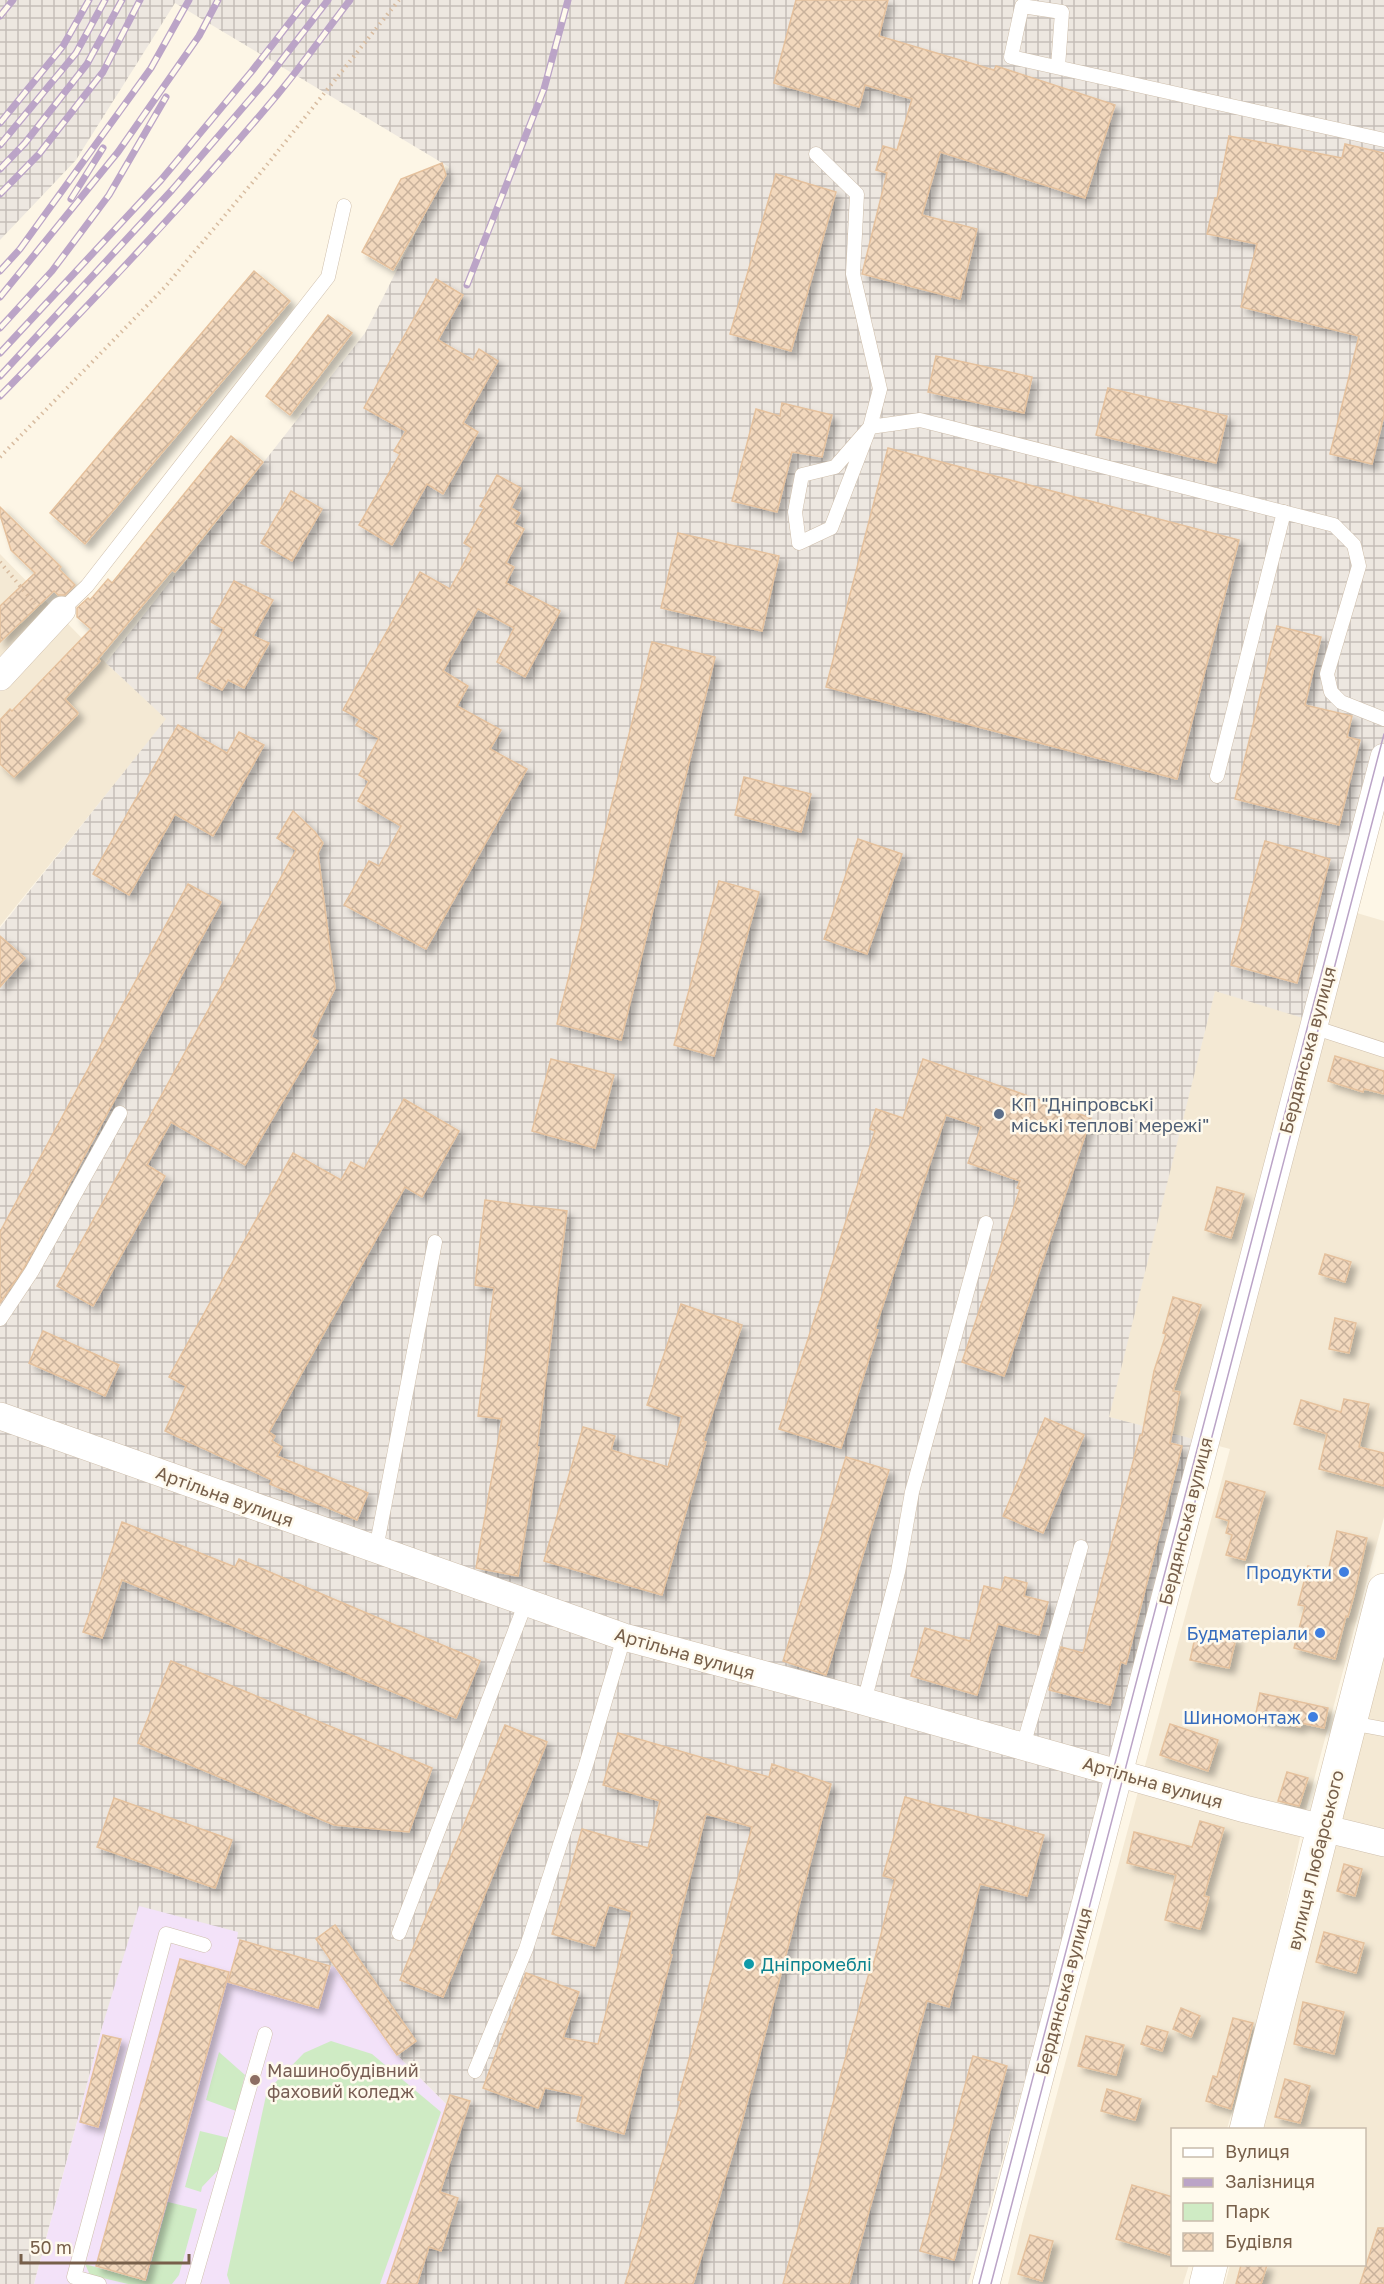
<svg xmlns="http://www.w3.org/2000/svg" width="1384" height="2284" font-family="'Golos Text',sans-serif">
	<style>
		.residential { fill: #f4e9d4 }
		.industrial { fill: url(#industrial-grid) }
		.education { fill: #f3e2f9 }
		.green { fill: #cfebc4 }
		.building { fill: url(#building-cross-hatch); stroke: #e5c19d; stroke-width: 1.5; filter: url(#shadow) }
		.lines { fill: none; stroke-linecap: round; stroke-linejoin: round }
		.lane-casing { stroke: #cfbfac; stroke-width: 15 }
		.street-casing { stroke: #cfbfac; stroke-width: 28 }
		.secondary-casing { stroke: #d2c0a9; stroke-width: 34 }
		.path { stroke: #d8bca0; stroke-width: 4; stroke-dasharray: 1.5 4.5; stroke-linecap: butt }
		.lane { stroke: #fff; stroke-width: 14 }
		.street { stroke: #fff; stroke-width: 27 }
		.secondary { stroke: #fff; stroke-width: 33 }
		.tram { stroke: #bba4c7; stroke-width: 1.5 }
		.rail-casing { stroke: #bba4c7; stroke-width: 7 }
		.rail { stroke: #fffaed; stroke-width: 4.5; stroke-dasharray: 14; stroke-linecap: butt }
		.service-dot { fill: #5c6f8a; stroke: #fffaed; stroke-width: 2 }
		.shop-dot { fill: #3f7fe0; stroke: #fffaed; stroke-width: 2 }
		.culture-dot { fill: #0f9aa8; stroke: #fffaed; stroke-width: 2 }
		.education-dot { fill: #8d6e63; stroke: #fffaed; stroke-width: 2 }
		.labels { text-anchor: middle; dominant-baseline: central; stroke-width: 5; stroke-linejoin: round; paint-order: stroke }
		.street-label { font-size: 18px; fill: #775f4a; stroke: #fffaed }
		.service-label { font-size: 18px; fill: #4e5e75; stroke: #fffaed; text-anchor: start }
		.shop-label { font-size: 18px; fill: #366cbe; stroke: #fffaed; text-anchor: end }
		.culture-label { font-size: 18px; fill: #0d838f; stroke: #fffaed; text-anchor: start }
		.education-label { font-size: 18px; fill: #785e54; stroke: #fffaed; text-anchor: start }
	</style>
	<defs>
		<pattern id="industrial-grid" width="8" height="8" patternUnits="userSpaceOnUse" patternTransform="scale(1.5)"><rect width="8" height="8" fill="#ede7e0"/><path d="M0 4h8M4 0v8" fill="none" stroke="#c5beb8"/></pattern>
		<pattern id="building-cross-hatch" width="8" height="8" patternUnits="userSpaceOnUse" patternTransform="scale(1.5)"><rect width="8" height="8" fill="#f2d8bd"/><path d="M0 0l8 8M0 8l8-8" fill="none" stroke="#c9b29c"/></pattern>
		<filter id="shadow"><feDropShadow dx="5.5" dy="5.5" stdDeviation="3" flood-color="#0004"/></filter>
	</defs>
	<rect width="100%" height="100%" fill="#fdf6e6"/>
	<g class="residential">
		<path d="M 0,554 L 106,663 L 167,719 L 0,926 Z"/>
		<path d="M 1333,906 L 1384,921 L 1384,1517 L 1306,1810 L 1269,1980 L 1227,2129 L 1172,2130 L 1172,2264 L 1189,2265 L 1183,2284 L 1008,2284 L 1022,2224 L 1230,1449 L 1108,1417 L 1215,990 Z"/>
		<path d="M 1384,1651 L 1384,2284 L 1225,2284 L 1230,2265 L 1364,2264 L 1364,2130 L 1264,2129 Z"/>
	</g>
	<path class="industrial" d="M 0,0 L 1384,0 L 1384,784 L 1303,1018 L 1215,991 L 1109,1417 L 1197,1440 L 1133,1690 L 968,2284 L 387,2284 L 447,2105 L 397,2055 L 335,1967 L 240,1940 L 236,1939 L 238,1932 L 103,2024 L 34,2284 L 0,2284 L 0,928 L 166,719 L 106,663 L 365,333 L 449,167 L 175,3 L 76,160 L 0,240 Z"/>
	<path class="education" d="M 139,1906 L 238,1932 L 237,1939 L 240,1940 L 335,1967 L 397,2055 L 447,2105 L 387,2284 L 34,2284 L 103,2024 Z"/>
	<g class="green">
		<path d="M 331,2041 L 372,2054 L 441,2112 L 380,2284 L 230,2284 L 227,2275 L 267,2091 L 304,2053 Z"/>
		<path d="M 219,2052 L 245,2075 L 236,2111 L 206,2100 Z"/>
		<path d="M 200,2131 L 229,2138 L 222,2166 L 202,2187 L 201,2192 L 185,2187 Z"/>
		<path d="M 168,2202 L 197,2209 L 179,2275 L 172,2284 L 128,2284 L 90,2275 L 85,2264 L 146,2281 Z"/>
	</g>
	<g class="building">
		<path d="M 796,0 L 888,0 L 879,36 L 994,70 L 996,66 L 1115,105 L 1085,198 L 940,152 L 922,215 L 977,229 L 960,299 L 862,274 L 887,173 L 876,170 L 883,146 L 897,150 L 912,99 L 865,85 L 859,107 L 774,83 Z"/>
		<path d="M 1229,136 L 1342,158 L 1345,144 L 1384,153 L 1384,415 L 1372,464 L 1330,454 L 1359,336 L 1241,307 L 1257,244 L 1207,234 L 1215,198 L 1217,199 Z"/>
		<path d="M 442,163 L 446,175 L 393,270 L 362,252 L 401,179 Z"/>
		<path d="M 776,174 L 836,192 L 791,351 L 730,334 Z"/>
		<path d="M 254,271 L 290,301 L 85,544 L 50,513 Z"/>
		<path d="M 436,279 L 463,295 L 438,340 L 473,360 L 479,349 L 498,361 L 463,423 L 478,432 L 443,494 L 427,484 L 392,545 L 359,525 L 400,454 L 394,451 L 406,431 L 364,408 Z"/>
		<path d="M 328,315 L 352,333 L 290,415 L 266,396 Z"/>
		<path d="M 936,356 L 1032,377 L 1024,413 L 928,392 Z"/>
		<path d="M 1108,388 L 1227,416 L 1216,463 L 1096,435 Z"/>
		<path d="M 782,403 L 832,415 L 822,457 L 792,452 L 777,512 L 732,501 L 756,409 L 780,416 Z"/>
		<path d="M 231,436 L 263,462 L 175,572 L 172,570 L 98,659 L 100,661 L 65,699 L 78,713 L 77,715 L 14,777 L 0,764 L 0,720 L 10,709 L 12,711 L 91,629 L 77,617 L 77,608 L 88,598 L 90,600 L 108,579 L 112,583 Z"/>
		<path d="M 888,448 L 1239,540 L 1177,779 L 826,687 Z"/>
		<path d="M 497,475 L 521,488 L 511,508 L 520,513 L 514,524 L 524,529 L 506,563 L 514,567 L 506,583 L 560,611 L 525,677 L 497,662 L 514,628 L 478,609 L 443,671 L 468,686 L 457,706 L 501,730 L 490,749 L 527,769 L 426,949 L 344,905 L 369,861 L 379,866 L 401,826 L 358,801 L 369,781 L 359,775 L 379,738 L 356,725 L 360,719 L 343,710 L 420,572 L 450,589 L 472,548 L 464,543 L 484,508 L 480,506 Z"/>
		<path d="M 291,491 L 322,509 L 292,561 L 261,543 Z"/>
		<path d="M 0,507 L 61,567 L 59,569 L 75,585 L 65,595 L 58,595 L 54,591 L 0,642 L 0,606 L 35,573 L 11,550 L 0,515 Z"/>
		<path d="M 678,533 L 779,556 L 762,631 L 661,608 Z"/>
		<path d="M 234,581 L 273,600 L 253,636 L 269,643 L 244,688 L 228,680 L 222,690 L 197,678 L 224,629 L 211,622 Z"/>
		<path d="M 1277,626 L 1321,637 L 1305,705 L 1352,716 L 1347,737 L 1360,740 L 1339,825 L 1235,799 Z"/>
		<path d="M 652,642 L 715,657 L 621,1040 L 557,1024 Z"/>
		<path d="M 178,725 L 227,753 L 239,732 L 264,745 L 213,836 L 175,814 L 129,895 L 93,874 Z"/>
		<path d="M 744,777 L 811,794 L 801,832 L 735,815 Z"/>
		<path d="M 293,811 L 315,832 L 323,843 L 318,853 L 335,988 L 311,1037 L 318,1041 L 245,1165 L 171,1122 L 147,1165 L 165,1176 L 93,1306 L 57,1286 L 296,850 L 277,838 Z"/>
		<path d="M 858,839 L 902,854 L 867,954 L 824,939 Z"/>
		<path d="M 1265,841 L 1330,859 L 1297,983 L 1231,965 Z"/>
		<path d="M 719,881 L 759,892 L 714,1056 L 674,1045 Z"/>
		<path d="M 188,884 L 221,902 L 24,1268 L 0,1303 L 0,1232 Z"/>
		<path d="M 0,936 L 25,958 L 0,987 Z"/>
		<path d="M 1335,1056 L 1384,1071 L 1384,1094 L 1364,1089 L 1363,1092 L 1328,1081 Z"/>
		<path d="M 551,1059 L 614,1075 L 595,1148 L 532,1131 Z"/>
		<path d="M 923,1059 L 1091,1118 L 1004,1376 L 962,1362 L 1020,1189 L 1017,1188 L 1020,1181 L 968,1163 L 981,1127 L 946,1115 L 875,1329 L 878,1330 L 841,1448 L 779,1429 L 875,1131 L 870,1129 L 876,1109 L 903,1118 Z"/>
		<path d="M 404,1099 L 459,1131 L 422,1197 L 405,1187 L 269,1432 L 275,1436 L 272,1441 L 282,1447 L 277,1456 L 368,1493 L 357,1520 L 270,1484 L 272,1480 L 165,1431 L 186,1386 L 169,1377 L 293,1153 L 341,1180 L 351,1162 L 364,1169 Z"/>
		<path d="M 1217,1187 L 1244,1194 L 1231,1238 L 1205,1230 Z"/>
		<path d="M 485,1200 L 567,1211 L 537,1447 L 539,1447 L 518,1576 L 476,1568 L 502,1419 L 478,1416 L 494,1288 L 475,1285 Z"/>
		<path d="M 1325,1254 L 1351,1262 L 1345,1282 L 1319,1274 Z"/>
		<path d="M 1173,1297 L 1201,1305 L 1173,1391 L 1180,1392 L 1170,1443 L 1182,1446 L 1126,1664 L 1121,1662 L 1110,1705 L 1049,1690 L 1061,1647 L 1083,1653 L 1140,1435 L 1142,1435 L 1154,1371 L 1166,1334 L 1163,1333 Z"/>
		<path d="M 681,1304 L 742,1325 L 703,1441 L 706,1442 L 662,1595 L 544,1561 L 583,1427 L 615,1436 L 611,1450 L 668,1467 L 682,1417 L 647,1405 Z"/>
		<path d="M 1335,1318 L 1356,1323 L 1349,1353 L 1329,1349 Z"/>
		<path d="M 43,1331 L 119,1365 L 105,1396 L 29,1363 Z"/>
		<path d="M 1344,1399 L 1369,1404 L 1359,1447 L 1384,1453 L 1384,1486 L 1319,1469 L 1327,1434 L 1294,1424 L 1301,1400 L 1341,1412 Z"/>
		<path d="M 1045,1418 L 1084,1435 L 1043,1533 L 1003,1516 Z"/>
		<path d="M 846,1457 L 889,1470 L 826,1675 L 783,1661 Z"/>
		<path d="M 1226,1481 L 1265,1492 L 1245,1560 L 1226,1555 L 1232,1535 L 1226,1533 L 1229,1521 L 1216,1517 Z"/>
		<path d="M 122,1522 L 235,1567 L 239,1559 L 480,1661 L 456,1718 L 122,1580 L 102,1638 L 83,1632 Z"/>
		<path d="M 1337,1531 L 1367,1538 L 1354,1595 L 1348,1617 L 1346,1616 L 1335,1659 L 1294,1648 L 1305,1606 L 1298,1605 L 1308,1566 L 1328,1572 Z"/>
		<path d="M 1005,1577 L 1027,1583 L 1024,1596 L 1048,1602 L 1039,1635 L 998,1624 L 977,1695 L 911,1676 L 925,1628 L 970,1641 L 984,1586 L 1001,1590 Z"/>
		<path d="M 1197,1629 L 1236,1638 L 1229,1668 L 1190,1660 Z"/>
		<path d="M 171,1661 L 432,1768 L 409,1832 L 334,1825 L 138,1743 Z"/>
		<path d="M 1260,1693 L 1328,1708 L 1324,1728 L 1301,1723 L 1300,1727 L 1255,1718 Z"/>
		<path d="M 1170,1724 L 1218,1740 L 1208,1771 L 1160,1755 Z"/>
		<path d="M 505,1725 L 547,1742 L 443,1997 L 400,1980 Z"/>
		<path d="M 618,1733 L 769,1777 L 772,1764 L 831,1784 L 740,2129 L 693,2284 L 625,2284 L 681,2101 L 678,2100 L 752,1827 L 706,1814 L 670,1954 L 672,1955 L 624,2134 L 577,2121 L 583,2096 L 545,2088 L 538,2108 L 483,2088 L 526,1973 L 579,1992 L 563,2038 L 598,2044 L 632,1912 L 609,1905 L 595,1946 L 552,1934 L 582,1829 L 648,1848 L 660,1801 L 603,1785 Z"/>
		<path d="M 1287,1772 L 1308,1778 L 1299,1806 L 1278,1801 Z"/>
		<path d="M 905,1797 L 1044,1835 L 1027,1896 L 980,1884 L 949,2007 L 927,2001 L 849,2284 L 783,2284 L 869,1973 L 871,1974 L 895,1879 L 883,1876 Z"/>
		<path d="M 114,1798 L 232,1840 L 215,1888 L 97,1847 Z"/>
		<path d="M 1200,1821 L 1224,1828 L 1204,1896 L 1209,1897 L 1200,1929 L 1165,1920 L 1176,1875 L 1127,1863 L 1134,1832 L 1192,1847 Z"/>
		<path d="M 1344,1864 L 1362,1869 L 1355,1896 L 1337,1891 Z"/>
		<path d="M 335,1925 L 416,2041 L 397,2055 L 316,1939 Z"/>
		<path d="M 1324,1932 L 1364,1943 L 1356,1973 L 1316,1962 Z"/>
		<path d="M 240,1940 L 330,1966 L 318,2008 L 228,1982 Z"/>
		<path d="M 180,1959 L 229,1972 L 145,2280 L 96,2266 Z"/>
		<path d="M 1303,2002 L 1344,2012 L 1334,2054 L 1294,2044 Z"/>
		<path d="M 1181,2008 L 1200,2016 L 1191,2037 L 1173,2029 Z"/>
		<path d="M 1233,2018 L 1253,2023 L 1231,2109 L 1206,2101 L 1213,2076 L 1217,2077 Z"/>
		<path d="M 1147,2026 L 1168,2032 L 1162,2051 L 1141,2044 Z"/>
		<path d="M 103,2035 L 121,2039 L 98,2127 L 80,2122 Z"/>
		<path d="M 1086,2036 L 1124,2045 L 1116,2075 L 1078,2066 Z"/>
		<path d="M 973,2056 L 1007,2066 L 954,2260 L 920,2251 Z"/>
		<path d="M 1285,2079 L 1310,2086 L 1300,2123 L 1275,2117 Z"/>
		<path d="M 1107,2089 L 1141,2099 L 1135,2120 L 1101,2111 Z"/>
		<path d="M 450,2095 L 470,2101 L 440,2192 L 458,2198 L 441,2251 L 429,2247 L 417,2284 L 387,2284 Z"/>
		<path d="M 1132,2185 L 1173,2197 L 1173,2256 L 1116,2239 Z"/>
		<path d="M 1378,2228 L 1384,2228 L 1384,2284 L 1360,2284 Z"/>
		<path d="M 1030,2235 L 1053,2241 L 1042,2281 L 1018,2274 Z"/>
		<path d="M 1241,2265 L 1267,2265 L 1261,2284 L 1236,2284 Z"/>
	</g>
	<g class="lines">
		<g class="lane-casing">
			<g id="lane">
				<path d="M 1058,67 L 1062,12 L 1022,6 L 1011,57 L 1384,140"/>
				<path d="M 816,154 L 857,194 L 853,274 L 880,389 L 870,427 L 831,528 L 799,543 L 795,512 L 802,475 L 835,467 L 870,427 L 920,420 L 1334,525 L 1354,545 L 1359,566 L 1327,674 L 1331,692 L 1341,702 L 1384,719"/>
				<path d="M 62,610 L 87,586 L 328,277 L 344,206"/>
				<path d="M 1217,776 L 1284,512"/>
				<path d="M 1313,1027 L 1384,1050"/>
				<path d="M 0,1319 L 32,1271 L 120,1113"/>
				<path d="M 376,1549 L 435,1242"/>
				<path d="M 864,1702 L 898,1572 L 912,1492 L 986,1223"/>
				<path d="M 1351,1723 L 1384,1729"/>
				<path d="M 1023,1746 L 1081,1547"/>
				<path d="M 399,1933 L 526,1602"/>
				<path d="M 475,2071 L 526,1949 L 586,1765 L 624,1637"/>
				<path d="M 99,2284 L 74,2277 L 166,1934 L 204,1945"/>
				<path d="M 193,2284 L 265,2034"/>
			</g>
		</g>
		<g class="street-casing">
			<g id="street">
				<path d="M 0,677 L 62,610"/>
				<path d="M 0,1416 L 624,1637 L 848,1697 L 1245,1809 L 1384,1843"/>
				<path d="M 986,2284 L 1384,757"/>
			</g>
		</g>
		<g class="secondary-casing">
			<g id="secondary">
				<path d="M 1246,2130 L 1384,1590"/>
				<path d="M 1206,2284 L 1211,2264"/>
			</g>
		</g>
		<g class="path">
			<path d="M 0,457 L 165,287 L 262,171 L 399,0"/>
			<path d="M 0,562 L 35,604"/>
		</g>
		<use href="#lane" class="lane"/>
		<use href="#street" class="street"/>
		<use href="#secondary" class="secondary"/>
		<g class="tram">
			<path d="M 979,2284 L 1384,734"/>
			<path d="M 991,2284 L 1384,777"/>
		</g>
		<g class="rail-casing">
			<g id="rail">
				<path d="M 0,16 L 13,0"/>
				<path d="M 0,123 L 63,46 L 89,0"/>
				<path d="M 0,145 L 76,53 L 105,0"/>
				<path d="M 0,169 L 25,143 L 87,64 L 122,0"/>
				<path d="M 0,194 L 39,154 L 103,72 L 140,0"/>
				<path d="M 71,199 L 103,148"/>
				<path d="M 0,271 L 20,249 L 151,68 L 189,0"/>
				<path d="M 467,285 L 544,89 L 568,0"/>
				<path d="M 0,297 L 118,152 L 199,36 L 218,0"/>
				<path d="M 0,328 L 52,271 L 109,195 L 166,97"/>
				<path d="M 0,353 L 161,180 L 252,71 L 307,0"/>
				<path d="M 0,376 L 172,190 L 264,83 L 328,0"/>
				<path d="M 0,396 C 96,298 190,199 278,94 C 303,64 326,31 350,0"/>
			</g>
		</g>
		<use href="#rail" class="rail"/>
	</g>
	<circle class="service-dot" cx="999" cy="1114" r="6"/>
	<g class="shop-dot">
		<circle cx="1344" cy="1572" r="6"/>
		<circle cx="1320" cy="1633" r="6"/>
		<circle cx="1313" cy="1717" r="6"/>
	</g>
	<circle class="culture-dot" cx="749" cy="1964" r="6"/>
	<circle class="education-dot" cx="255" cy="2080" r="6"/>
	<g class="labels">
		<g class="street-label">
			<text transform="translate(1307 1050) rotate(-75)">Бердянська вулиця</text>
			<text transform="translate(225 1496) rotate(20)">Артільна вулиця</text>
			<text transform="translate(1185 1521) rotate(-76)">Бердянська вулиця</text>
			<text transform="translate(685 1653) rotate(16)">Артільна вулиця</text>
			<text transform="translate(1153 1782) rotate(16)">Артільна вулиця</text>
			<text transform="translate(1315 1860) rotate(-76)">вулиця Любарського</text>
			<text transform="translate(1063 1991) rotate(-75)">Бердянська вулиця</text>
		</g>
		<g class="service-label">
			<text x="1011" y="1104">КП "Дніпровські<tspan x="1011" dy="21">міські теплові мережі"</tspan></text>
		</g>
		<g class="shop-label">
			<text x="1332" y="1572">Продукти</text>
			<text x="1308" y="1633">Будматеріали</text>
			<text x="1301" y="1717">Шиномонтаж</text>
		</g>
		<g class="culture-label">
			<text x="761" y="1964">Дніпромеблі</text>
		</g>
		<g class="education-label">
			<text x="267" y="2070">Машинобудівний<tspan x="267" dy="21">фаховий коледж</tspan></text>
		</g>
	</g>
	<rect x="1171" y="2128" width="195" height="138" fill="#fffaed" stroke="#c9bcac" stroke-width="1.5"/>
	<rect x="1183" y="2148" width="30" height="9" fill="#ffffff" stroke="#c9bcac" stroke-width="1.5"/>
	<text x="1225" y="2158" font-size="18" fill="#775f4a">Вулиця</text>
	<rect x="1183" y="2178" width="30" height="9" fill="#bba4c7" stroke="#c9bcac" stroke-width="1.5"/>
	<text x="1225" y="2188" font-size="18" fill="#775f4a">Залізниця</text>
	<rect x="1183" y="2203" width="30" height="18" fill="#cfebc4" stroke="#c9bcac" stroke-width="1.5"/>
	<text x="1225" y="2218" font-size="18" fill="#775f4a">Парк</text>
	<rect x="1183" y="2233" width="30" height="18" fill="url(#building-cross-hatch)" stroke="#c9bcac" stroke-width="1.5"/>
	<text x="1225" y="2248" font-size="18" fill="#775f4a">Будівля</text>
	<path d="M21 2254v9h168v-9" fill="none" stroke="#775f4a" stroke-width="3"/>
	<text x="30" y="2254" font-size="18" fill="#775f4a" stroke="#fffaed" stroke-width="4.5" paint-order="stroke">50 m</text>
</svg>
